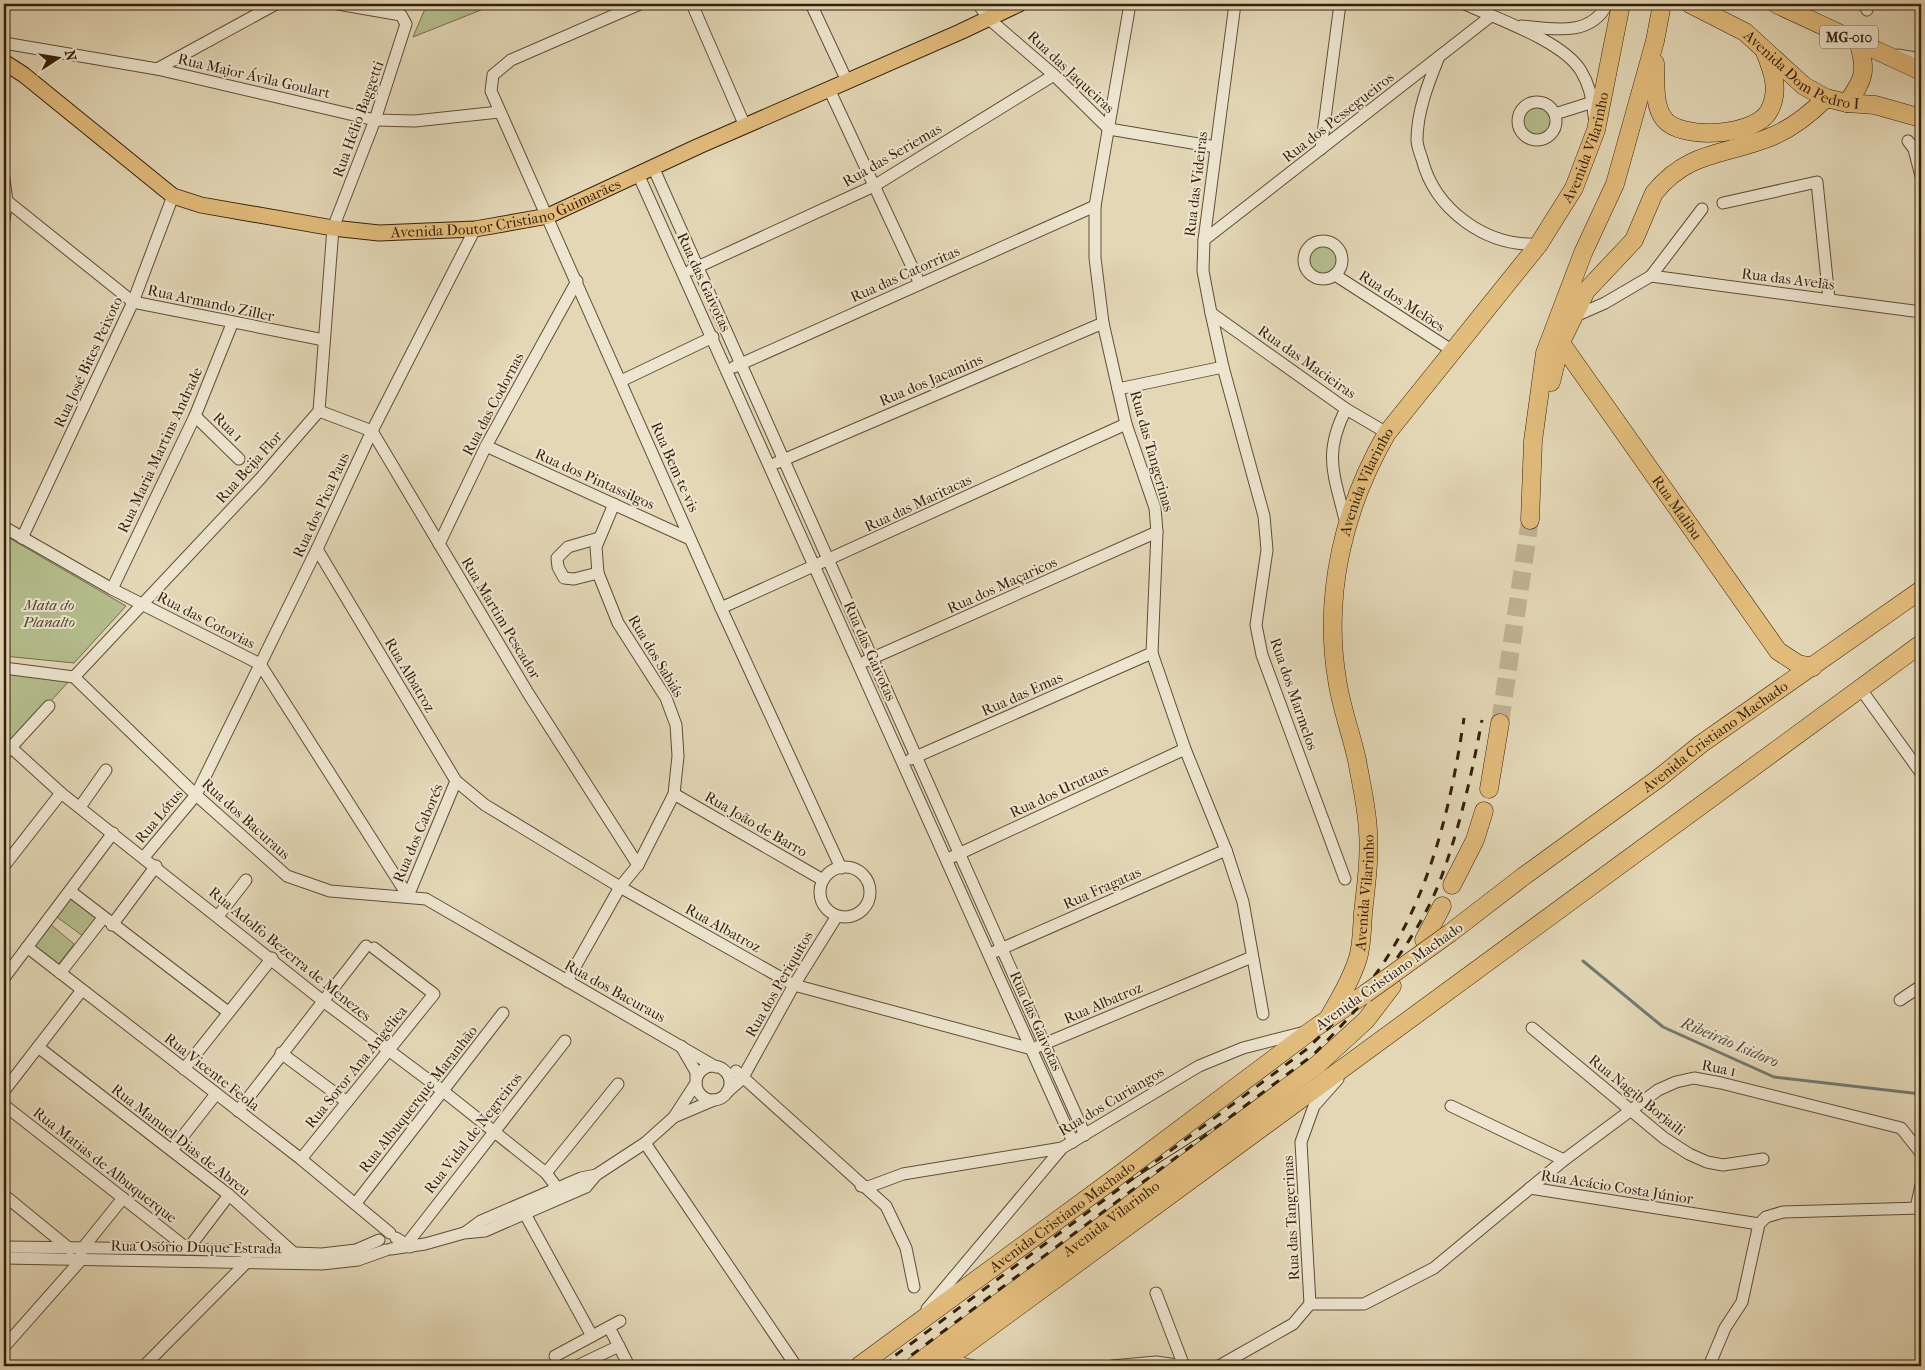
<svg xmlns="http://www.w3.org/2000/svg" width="1925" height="1370" font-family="'IM FELL French Canon',serif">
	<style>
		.green { fill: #b5be8d; stroke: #766e4c }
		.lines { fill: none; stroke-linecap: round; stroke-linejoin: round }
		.stream { stroke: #717a72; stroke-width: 3 }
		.highway-tunnel { stroke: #c0b294; stroke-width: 18; stroke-dasharray: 18 9; stroke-linecap: butt }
		.minor-casing { stroke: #614d35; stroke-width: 13 }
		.major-casing { stroke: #361f0a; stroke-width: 17 }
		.highway-casing { stroke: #361f0a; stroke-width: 19 }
		.minor { stroke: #ede5d0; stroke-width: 11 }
		.major { stroke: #e2bc7b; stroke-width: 15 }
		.highway { stroke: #e2bc7b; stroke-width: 18 }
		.tram { stroke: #361f0a; stroke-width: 1 }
		.rail { stroke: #361f0a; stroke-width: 3; stroke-dasharray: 9 9; stroke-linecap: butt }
		.highway-bridge-casing { stroke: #361f0a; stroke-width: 19; stroke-linecap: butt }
		.highway-bridge { stroke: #e2bc7b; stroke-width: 18 }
		.labels { text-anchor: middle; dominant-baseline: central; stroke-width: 4; stroke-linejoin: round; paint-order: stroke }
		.shield { fill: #ede5d0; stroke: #6d5a45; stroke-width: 1 }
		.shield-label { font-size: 14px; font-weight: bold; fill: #361f0a }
		.street-label { font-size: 15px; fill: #361f0a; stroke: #ede5d0 }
		.park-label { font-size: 15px; font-style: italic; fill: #56472b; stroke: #ede5d0 }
		.water-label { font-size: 16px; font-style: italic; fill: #544d3e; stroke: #ede5d0 }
	</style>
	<rect width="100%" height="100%" fill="#e3d7b6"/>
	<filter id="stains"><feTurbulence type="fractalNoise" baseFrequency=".004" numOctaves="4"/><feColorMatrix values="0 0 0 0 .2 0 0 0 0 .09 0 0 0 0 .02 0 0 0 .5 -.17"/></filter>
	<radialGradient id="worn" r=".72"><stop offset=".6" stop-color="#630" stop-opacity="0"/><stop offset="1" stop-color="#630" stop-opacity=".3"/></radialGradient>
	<g class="green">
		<path d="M 427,4 L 496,4 L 413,37 Z"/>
		<circle cx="1537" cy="121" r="15"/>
		<circle cx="1323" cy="261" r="15"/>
		<path d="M 4,535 L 126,606 L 74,663 L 4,656 Z"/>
		<path d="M 4,672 L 70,680 L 10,746 L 4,741 Z"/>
		<path d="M 70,895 L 98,918 L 83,936 L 54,915 Z"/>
		<path d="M 49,923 L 74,944 L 57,966 L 31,946 Z"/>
	</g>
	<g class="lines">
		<path class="stream" d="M 1583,961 L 1663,1027 L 1774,1077 L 1921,1094"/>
		<path class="highway-tunnel" d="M 1500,723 L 1530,520"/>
		<g class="minor-casing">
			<g id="minor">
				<path d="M 640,4 L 511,60 L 493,75 L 491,91 L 721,608 L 841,868"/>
				<path d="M 692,4 L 745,126"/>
				<path d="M 811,4 L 847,81"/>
				<path d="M 978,4 L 989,19 L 1054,75 L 1109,129"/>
				<path d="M 1130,4 L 1095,206 L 1095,258 L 1103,323 L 1126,424 L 1155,508 L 1157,532 L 1152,653 L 1185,749 L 1226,850 L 1243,902 L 1263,1014"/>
				<path d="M 1235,4 L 1204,240 L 1203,271 L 1211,313 L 1223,367 L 1264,516 L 1267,550 L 1256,625 L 1262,655 L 1345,879"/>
				<path d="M 1465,4 C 1497,19 1563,41 1581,71 C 1589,84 1593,102 1594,116"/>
				<path d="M 1864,4 L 1867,10"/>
				<path d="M 1522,26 C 1553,29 1591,37 1607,4"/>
				<path d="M 4,43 L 157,69 L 375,120 L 415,121 L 499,112"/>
				<path d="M 1898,55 L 1921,59"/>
				<path d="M 1438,59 C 1428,84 1417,112 1417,140 C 1417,146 1420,153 1422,159 C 1435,210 1486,247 1539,244"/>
				<path d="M 157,69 L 276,4"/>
				<path d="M 829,89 L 920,284"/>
				<circle cx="1537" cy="121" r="19"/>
				<path d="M 1555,114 L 1593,102"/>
				<path d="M 1109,129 L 1216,147"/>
				<path d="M 1908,141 L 1914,149 L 1921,176"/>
				<path d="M 1321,149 L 1340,4"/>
				<path d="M 653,167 L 1085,1135"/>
				<path d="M 638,174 L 1073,1142"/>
				<path d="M 4,179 L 7,201 L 4,220"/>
				<path d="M 7,201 L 133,302 L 324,340"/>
				<path d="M 1723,203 L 1817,182 L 1829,299"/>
				<path d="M 1204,240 L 1491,16"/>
				<circle cx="1323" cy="260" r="19"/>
				<path d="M 691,270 L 874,186 L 1054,75"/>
				<path d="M 1335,275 L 1453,351"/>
				<path d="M 1651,276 L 1921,312"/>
				<path d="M 1211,313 L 1346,409 L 1387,433"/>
				<path d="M 1573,317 L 1605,303 L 1651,276 L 1702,209"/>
				<path d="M 734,367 L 1095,206"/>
				<path d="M 621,381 L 713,337"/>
				<path d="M 1118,389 L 1223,367"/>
				<path d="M 1346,409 C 1322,456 1335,476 1346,524"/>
				<path d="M 319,411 L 372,431 L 528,693 L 638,865"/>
				<path d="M 195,416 L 239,459"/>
				<path d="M 486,446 L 690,539"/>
				<path d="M 776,463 L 1103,323"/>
				<path d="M 4,527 L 112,589 L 260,664 L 408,896"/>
				<path d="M 22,538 L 133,302 L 173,196"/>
				<path d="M 439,544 L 486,446 L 577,281"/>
				<path d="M 317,549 L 456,781 L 485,805 L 620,887 L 794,985 L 1032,1049 L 1252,957"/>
				<path d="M 598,573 L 574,579 L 564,578 L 558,567 L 557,558 L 568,547 L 599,538"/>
				<path d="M 112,589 L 195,416 L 232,324"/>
				<path d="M 721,608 L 1126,424"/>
				<path d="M 866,661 L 1157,532"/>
				<path d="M 4,668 L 74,677 L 196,795 L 287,876 L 330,891 L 426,899 L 716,1067"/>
				<path d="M 74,677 L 260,479 L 319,411 L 333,228 L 375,120 L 406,24 L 401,15 L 338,4"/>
				<path d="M 1860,688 L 1921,773"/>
				<path d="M 4,741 L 61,793 L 323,1001 L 443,1091 L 546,1173 L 558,1189"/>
				<path d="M 4,755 L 49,706"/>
				<path d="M 911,759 L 1152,653"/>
				<path d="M 674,794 L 823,880"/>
				<path d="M 80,807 L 106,770"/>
				<path d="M 144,857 L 196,795 L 317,549 L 372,431 L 475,229"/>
				<path d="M 952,857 L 1185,749"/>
				<path d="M 4,866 L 61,793"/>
				<circle cx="845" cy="892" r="25"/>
				<path d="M 70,891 L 228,1012"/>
				<path d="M 408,896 L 456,781"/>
				<path d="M 218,916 L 246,880"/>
				<path d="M 112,925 L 156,866"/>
				<path d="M 27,947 L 301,1159 L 390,1233"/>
				<path d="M 994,952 L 1226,850"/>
				<path d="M 60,973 L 103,918"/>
				<path d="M 4,978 L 113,833"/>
				<path d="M 567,981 L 620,887 L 638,865 L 674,794 L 678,756 L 676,725 L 666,698 L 618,623 L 598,573 L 596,547 L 614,504"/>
				<path d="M 1900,1000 L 1921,986"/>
				<path d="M 1532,1028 L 1664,1138 L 1689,1154 L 1707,1162 L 1723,1165 L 1763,1159"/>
				<path d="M 681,1046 L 696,1072 L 696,1079"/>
				<path d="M 38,1047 L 229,1195 L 295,1254"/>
				<path d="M 281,1053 L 347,1102"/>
				<circle cx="713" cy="1083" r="17"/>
				<path d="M 184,1069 L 272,958"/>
				<path d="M 736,1071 L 886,1206 L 906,1248 L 914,1287"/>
				<path d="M 4,1091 L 82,990"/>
				<path d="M 727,1092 L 742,1079 L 794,985 L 837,916"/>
				<path d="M 4,1105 L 188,1249"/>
				<path d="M 1451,1106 L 1564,1160"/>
				<path d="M 238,1111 L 366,946"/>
				<path d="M 674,1117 L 696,1083"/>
				<path d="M 645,1143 L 796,1366"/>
				<path d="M 172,1150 L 216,1094"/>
				<path d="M 301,1159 L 434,994 L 374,948"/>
				<path d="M 546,1173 L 618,1084"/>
				<path d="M 861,1186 L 868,1187 L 903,1174 L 1062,1148 L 1199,1066 L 1243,1048 L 1305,1032"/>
				<path d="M 1530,1188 L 1759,1224 L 1766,1217 L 1783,1212 L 1921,1208"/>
				<path d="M 4,1195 L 70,1249"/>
				<path d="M 356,1203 L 503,1013"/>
				<path d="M 1916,1208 L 1921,1185"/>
				<path d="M 525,1214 L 592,1336"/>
				<path d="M 466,1232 L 481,1221 L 581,1178 L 596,1175"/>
				<path d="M 396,1238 L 410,1247"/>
				<path d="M 406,1245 L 565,1041"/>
				<path d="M 4,1247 L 188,1249 L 322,1254 L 356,1250 L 379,1240"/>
				<path d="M 82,1249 L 123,1198"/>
				<path d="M 188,1249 L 229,1195"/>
				<path d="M 391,1249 L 425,1244 L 464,1233 L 485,1231 L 586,1187 L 596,1175 L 645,1143 L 674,1117 L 714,1100"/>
				<path d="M 4,1258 L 322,1264 L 358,1260 L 386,1250"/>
				<path d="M 1156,1293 L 1184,1366"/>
				<path d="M 1310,1304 L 1364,1304 L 1434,1268 L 1564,1160 L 1658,1090 L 1676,1082 L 1694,1078 L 1721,1083 L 1901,1128 L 1921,1153"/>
				<path d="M 1310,1304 L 1301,1142 L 1314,1106 L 1338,1079"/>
				<path d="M 927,1309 L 1062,1148"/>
				<path d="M 609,1327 L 629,1366"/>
				<path d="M 4,1347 L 81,1260 L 81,1255"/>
				<path d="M 555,1356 L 620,1321"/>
				<path d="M 946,1360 L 974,1366"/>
				<path d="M 144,1366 L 246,1263 L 246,1258"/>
				<path d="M 577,1366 L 619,1346"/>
				<path d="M 1112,1366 L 1156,1362 L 1184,1366"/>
				<path d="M 1219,1366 L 1293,1324 L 1310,1304"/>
				<path d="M 1709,1366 L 1725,1328 L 1742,1302 L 1759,1224"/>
			</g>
		</g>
		<g class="major-casing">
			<g id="major">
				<path id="s1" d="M 4,62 L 24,75 L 173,196 L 201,205 L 333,228 L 379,233 L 475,229 L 548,216 L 699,146 L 960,32 L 1019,4"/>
			</g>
		</g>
		<g class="highway-casing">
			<g id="highway">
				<path id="s2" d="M 1690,4 L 1745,32 L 1804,86 L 1826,98 L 1847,103 L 1875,105 L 1921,118"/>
				<path d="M 1776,4 L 1921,71"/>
				<path d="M 1655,63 C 1656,80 1653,105 1664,119 C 1681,141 1756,136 1769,111 C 1780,91 1773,72 1765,52"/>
				<path d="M 1847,103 C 1865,78 1867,71 1858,41"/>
				<path id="s3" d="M 1556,336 L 1778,651 L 1798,664 L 1813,667"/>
				<path d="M 1551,382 L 1561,342 L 1586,291 L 1634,240 L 1654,193 C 1690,149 1726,156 1773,136 C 1794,127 1810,114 1826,98"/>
				<path d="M 1530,520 L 1533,441 L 1545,353 L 1583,253 L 1615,184 L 1655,41 L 1662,4"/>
				<path d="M 1489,789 L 1500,723"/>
				<path d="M 1452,885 L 1475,840 L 1484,811"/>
				<path id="s4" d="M 1450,933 L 1524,876 L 1659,778 L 1701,744 L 1921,590"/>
				<path d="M 1424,940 L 1442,906"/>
				<path id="s5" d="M 1328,1019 C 1339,1000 1351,980 1358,958 C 1362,945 1362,928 1363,913 C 1366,886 1370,858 1368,831 C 1367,808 1361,783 1357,760 C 1351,733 1341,707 1337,679 C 1323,594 1344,507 1387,433 L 1539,244 L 1574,188 L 1596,130 L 1621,4"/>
				<path id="s6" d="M 859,1366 L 1115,1178 L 1312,1030 L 1365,994"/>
				<path id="s7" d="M 914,1366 L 1317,1065 L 1366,1020 L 1392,986"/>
				<path d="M 937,1366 L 1921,644"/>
			</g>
		</g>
		<use href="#minor" class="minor"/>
		<use href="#major" class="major"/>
		<use href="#highway" class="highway"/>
		<g class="tram">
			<path d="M 1132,1180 L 1212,1129"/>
			<path d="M 882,1366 L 891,1359"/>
		</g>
		<g class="rail">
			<path d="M 881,1366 L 1307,1049 C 1325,1031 1344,1014 1360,994 C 1425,918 1450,814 1464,718"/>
			<path d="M 897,1366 L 1313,1055 C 1362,1006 1417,943 1441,878 C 1460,827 1472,773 1482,720"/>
		</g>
		<g class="highway-bridge-casing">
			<path id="highway-bridge" d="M 1365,994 L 1450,933"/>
		</g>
		<use href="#highway-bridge" class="highway-bridge"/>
	</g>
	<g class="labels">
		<rect class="shield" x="1820" y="25.5" width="58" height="23" rx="4"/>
		<g class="shield-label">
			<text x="1849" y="37">MG-010</text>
		</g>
		<g class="street-label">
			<text stroke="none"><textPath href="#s2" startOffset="132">Avenida Dom Pedro I</textPath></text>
			<text transform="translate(1071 72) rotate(43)">Rua das Jaqueiras</text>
			<text transform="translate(254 76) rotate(13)">Rua Major Ávila Goulart</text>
			<text transform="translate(1338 117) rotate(-38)">Rua dos Pessegueiros</text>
			<text transform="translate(358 119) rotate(-70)">Rua Hélio Baggetti</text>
			<text stroke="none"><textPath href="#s5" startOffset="958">Avenida Vilarinho</textPath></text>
			<text transform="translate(892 155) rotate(-30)">Rua das Seriemas</text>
			<text transform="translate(1196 184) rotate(-83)">Rua das Videiras</text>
			<text stroke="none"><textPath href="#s1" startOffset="556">Avenida Doutor Cristiano Guimarães</textPath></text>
			<text transform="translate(905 274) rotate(-24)">Rua das Catorritas</text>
			<text transform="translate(1788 279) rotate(7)">Rua das Avelãs</text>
			<text transform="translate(704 282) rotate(65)">Rua das Gaivotas</text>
			<text transform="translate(1402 301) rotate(33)">Rua dos Melões</text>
			<text transform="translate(211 303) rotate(12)">Rua Armando Ziller</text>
			<text transform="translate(88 362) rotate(-65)">Rua José Bites Peixoto</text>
			<text transform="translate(1307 362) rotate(35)">Rua das Macieiras</text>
			<text transform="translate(931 380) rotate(-23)">Rua dos Jacamins</text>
			<text transform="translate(493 404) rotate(-62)">Rua das Codornas</text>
			<text transform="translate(228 427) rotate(44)">Rua 1</text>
			<text transform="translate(160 450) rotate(-65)">Rua Maria Martins Andrade</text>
			<text transform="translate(1152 451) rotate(74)">Rua das Tangerinas</text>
			<text transform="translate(249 467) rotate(-48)">Rua Beija Flor</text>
			<text transform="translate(675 467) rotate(66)">Rua Bem-te-vis</text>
			<text transform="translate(595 479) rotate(24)">Rua dos Pintassilgos</text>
			<text stroke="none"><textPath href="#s5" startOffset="554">Avenida Vilarinho</textPath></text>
			<text transform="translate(918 503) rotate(-25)">Rua das Maritacas</text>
			<text transform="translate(321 505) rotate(-65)">Rua dos Pica Paus</text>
			<text stroke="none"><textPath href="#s3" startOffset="210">Rua Malibu</textPath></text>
			<text transform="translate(1002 585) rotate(-24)">Rua dos Maçaricos</text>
			<text transform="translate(501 618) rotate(59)">Rua Martim Pescador</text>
			<text transform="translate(206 620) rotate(27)">Rua das Cotovias</text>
			<text transform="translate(870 651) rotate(66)">Rua das Gaivotas</text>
			<text transform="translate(656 656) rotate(59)">Rua dos Sabiás</text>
			<text transform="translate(410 675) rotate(59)">Rua Albatroz</text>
			<text transform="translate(1022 694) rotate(-24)">Rua das Emas</text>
			<text transform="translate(1294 694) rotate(71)">Rua dos Marmelos</text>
			<text stroke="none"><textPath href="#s4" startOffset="330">Avenida Cristiano Machado</textPath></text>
			<text transform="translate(1059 791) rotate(-25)">Rua dos Urutaus</text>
			<text transform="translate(159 816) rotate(-50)">Rua Lótus</text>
			<text transform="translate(246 819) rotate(42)">Rua dos Bacuraus</text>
			<text transform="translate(756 824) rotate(30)">Rua João de Barro</text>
			<text transform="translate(418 833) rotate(-67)">Rua dos Caborés</text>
			<text transform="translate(1102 888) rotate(-24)">Rua Fragatas</text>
			<text stroke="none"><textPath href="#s5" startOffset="134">Avenida Vilarinho</textPath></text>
			<text transform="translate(723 928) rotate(29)">Rua Albatroz</text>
			<text transform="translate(290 954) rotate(39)">Rua Adolfo Bezerra de Menezes</text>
			<text transform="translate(1389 976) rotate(-35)">Avenida Cristiano Machado</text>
			<text transform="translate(779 984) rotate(-60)">Rua dos Periquitos</text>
			<text transform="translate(615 991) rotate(29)">Rua dos Bacuraus</text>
			<text transform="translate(1103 1003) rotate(-23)">Rua Albatroz</text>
			<text transform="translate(1036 1021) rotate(66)">Rua das Gaivotas</text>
			<text transform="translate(356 1067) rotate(-51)">Rua Soror Ana Angélica</text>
			<text transform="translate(1719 1068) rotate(11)">Rua 1</text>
			<text transform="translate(212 1072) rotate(38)">Rua Vicente Feola</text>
			<text transform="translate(1637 1095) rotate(39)">Rua Nagib Borjaili</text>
			<text transform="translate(418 1099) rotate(-52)">Rua Albuquerque Maranhão</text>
			<text transform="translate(1111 1101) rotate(-31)">Rua dos Curiangos</text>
			<text transform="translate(473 1133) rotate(-52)">Rua Vidal de Negreiros</text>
			<text transform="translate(181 1140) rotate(38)">Rua Manuel Dias de Abreu</text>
			<text transform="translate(105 1165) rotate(38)">Rua Matias de Albuquerque</text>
			<text transform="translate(1617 1187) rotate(9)">Rua Acácio Costa Júnior</text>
			<text stroke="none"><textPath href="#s6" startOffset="252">Avenida Cristiano Machado</textPath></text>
			<text transform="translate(1291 1218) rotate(-93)">Rua das Tangerinas</text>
			<text stroke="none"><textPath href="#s7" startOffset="246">Avenida Vilarinho</textPath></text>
			<text transform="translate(196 1247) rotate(1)">Rua Osório Duque Estrada</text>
		</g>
		<g class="park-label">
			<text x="49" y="605">Mata do<tspan x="49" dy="17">Planalto</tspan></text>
		</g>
		<g class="water-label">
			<text transform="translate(1730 1042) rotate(23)">Ribeirão Isidoro</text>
		</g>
	</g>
	<rect width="1925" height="1370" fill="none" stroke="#e3d7b6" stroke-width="20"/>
	<rect x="5" y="5" width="1915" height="1360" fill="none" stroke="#361f0a" stroke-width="2.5"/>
	<rect x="10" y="10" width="1905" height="1350" fill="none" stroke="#361f0a"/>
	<g transform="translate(58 58) rotate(78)" stroke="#ede5d0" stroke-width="4" paint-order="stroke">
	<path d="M0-4L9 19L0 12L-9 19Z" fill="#361f0a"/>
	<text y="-8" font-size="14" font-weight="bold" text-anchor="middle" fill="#361f0a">N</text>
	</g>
	<rect width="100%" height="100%" filter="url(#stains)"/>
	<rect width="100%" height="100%" fill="url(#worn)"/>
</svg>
